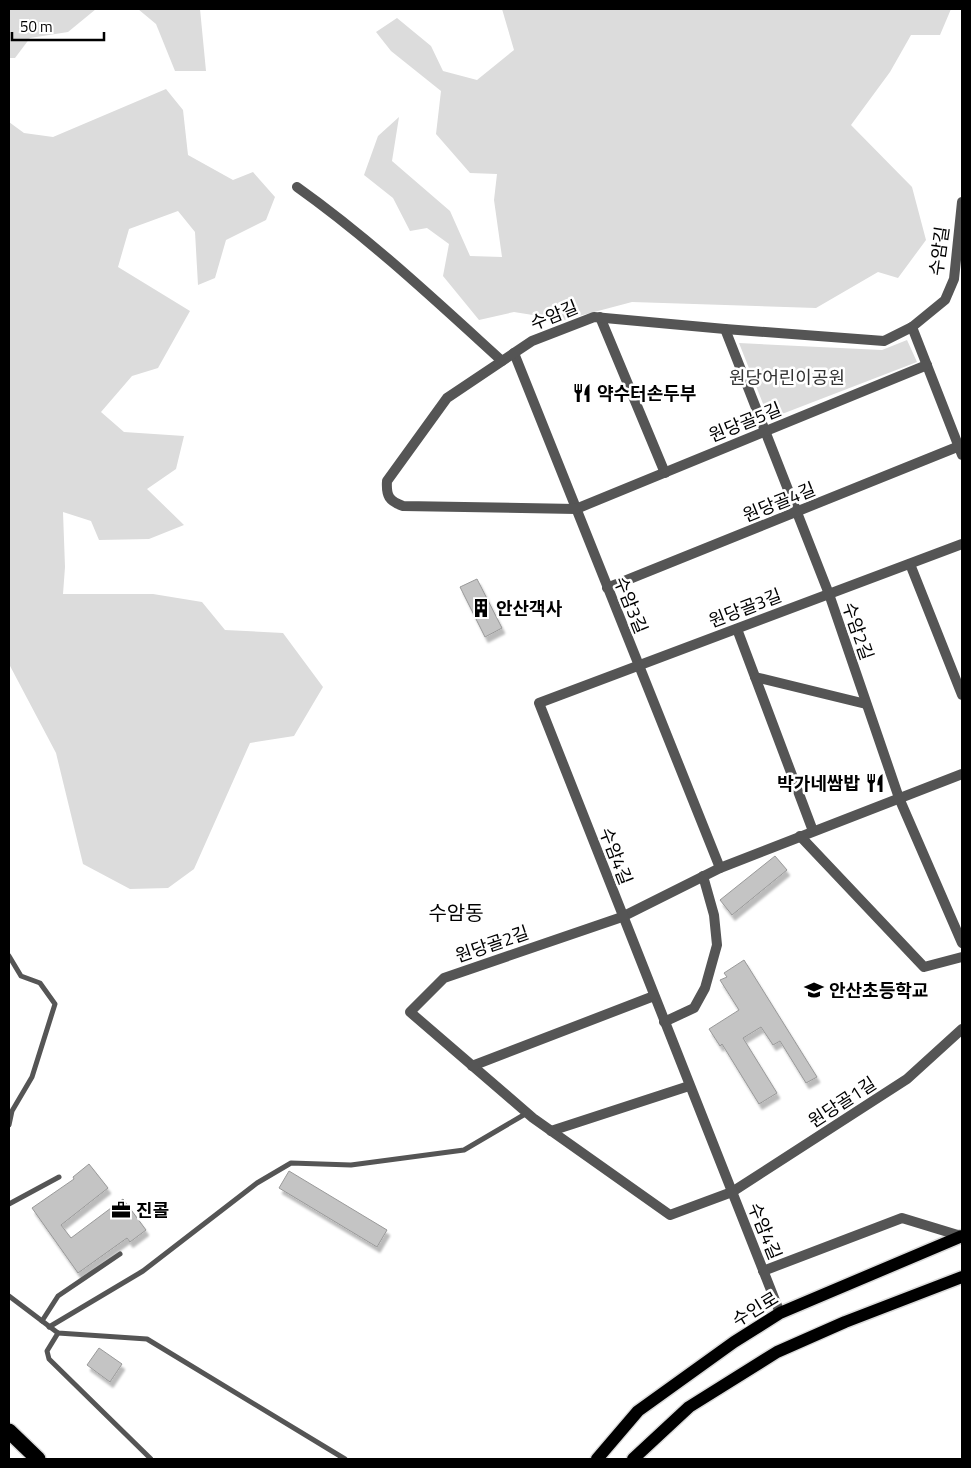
<svg xmlns="http://www.w3.org/2000/svg" width="971" height="1468" font-family="'Titillium Web','Noto Sans KR',sans-serif">
	<style>
		.green { fill: #dcdcdc }
		.building { fill: #c4c4c4; stroke: #999; filter: url(#shadow) }
		.lines { fill: none; stroke-linecap: round; stroke-linejoin: round }
		.primary-casing { stroke: #dbdbdb; stroke-width: 15 }
		.motorway-casing { stroke: #dbdbdb; stroke-width: 18 }
		.service { stroke: #555; stroke-width: 5 }
		.minor { stroke: #555; stroke-width: 10 }
		.tertiary { stroke: #555; stroke-width: 10 }
		.primary { stroke: #000; stroke-width: 12 }
		.motorway { stroke: #000; stroke-width: 15 }
		.labels { text-anchor: middle; dominant-baseline: central; stroke-width: 5; stroke-linejoin: round; paint-order: stroke }
		.street-label { font-size: 18px; fill: #000; stroke: #fff }
		.park-label { font-size: 18px; fill: #333; stroke: #fff }
		.poi-label { font-size: 18px; font-weight: bold; fill: #000; stroke: #fff; text-anchor: start }
		.quarter-label { font-size: 20px; fill: #000; stroke: #fff }
	</style>
	<defs>
		<filter id="shadow"><feDropShadow dx="3" dy="5.5" stdDeviation="1" flood-color="#0004"/></filter>
	</defs>
	<rect width="100%" height="100%" fill="#fff"/>
	<g class="green">
		<path d="M 9,9 L 96,9 L 68,32 L 30,38 L 15,58 L 9,58 Z"/>
		<path d="M 138,9 L 200,9 L 206,71 L 175,71 L 156,24 Z"/>
		<path d="M 502,9 L 951,9 L 940,35 L 911,35 L 890,72 L 851,125 L 912,187 L 926,240 L 898,278 L 878,272 L 816,308 L 632,302 L 564,320 L 514,312 L 479,320 L 443,276 L 449,244 L 427,228 L 410,231 L 393,198 L 364,175 L 378,136 L 399,117 L 392,161 L 450,211 L 470,256 L 502,257 L 494,200 L 497,174 L 470,173 L 436,134 L 441,91 L 391,51 L 376,32 L 397,18 L 431,46 L 443,71 L 477,80 L 514,50 Z"/>
		<path d="M 166,89 L 183,110 L 188,155 L 233,180 L 253,172 L 275,197 L 266,220 L 226,240 L 215,278 L 198,285 L 195,232 L 178,211 L 129,229 L 118,267 L 190,311 L 158,368 L 132,376 L 101,412 L 124,432 L 184,436 L 176,469 L 147,489 L 184,525 L 149,539 L 99,540 L 91,521 L 63,512 L 65,567 L 63,594 L 153,594 L 202,602 L 225,630 L 283,633 L 323,687 L 294,736 L 250,743 L 194,869 L 168,888 L 130,889 L 83,864 L 56,753 L 9,664 L 9,122 L 24,133 L 53,137 Z"/>
		<path d="M 907,340 L 917,362 L 769,419 L 739,343 L 882,350 Z"/>
	</g>
	<g class="building">
		<path d="M 477,579 L 502,628 L 485,637 L 460,587 Z"/>
		<path d="M 775,856 L 787,870 L 732,915 L 720,900 Z"/>
		<path d="M 744,960 L 817,1077 L 806,1083 L 780,1041 L 773,1045 L 761,1027 L 743,1038 L 777,1093 L 759,1104 L 722,1044 L 720,1046 L 709,1029 L 739,1010 L 720,980 L 727,977 L 724,973 Z"/>
		<path d="M 89,1164 L 108,1188 L 61,1225 L 71,1238 L 123,1199 L 146,1230 L 130,1242 L 127,1238 L 78,1273 L 32,1208 L 74,1179 L 73,1177 Z"/>
		<path d="M 289,1171 L 387,1230 L 377,1247 L 279,1188 Z"/>
		<path d="M 99,1348 L 122,1364 L 110,1382 L 87,1365 Z"/>
	</g>
	<g class="lines">
		<g class="primary-casing">
			<g id="primary">
				<path d="M 597,1459 L 638,1411 L 734,1342 L 780,1313 L 962,1236"/>
				<path d="M 633,1459 L 689,1407 L 777,1352 L 845,1322 L 962,1277"/>
			</g>
		</g>
		<g class="motorway-casing">
			<path id="motorway" d="M 9,1431 L 38,1459"/>
		</g>
		<g class="service">
			<path d="M 9,956 L 21,976 L 40,983 L 55,1004 L 32,1077 L 12,1111 L 9,1125"/>
			<path d="M 9,1204 L 59,1177"/>
			<path d="M 9,1296 L 58,1333 L 147,1339 L 345,1459"/>
			<path d="M 42,1321 L 58,1296 L 120,1254"/>
			<path d="M 49,1327 L 143,1271 L 257,1183 L 291,1163 L 351,1165 L 464,1150 L 527,1113"/>
			<path d="M 58,1333 L 47,1351 L 49,1359 L 151,1459"/>
		</g>
		<g class="minor">
			<path d="M 297,187 C 370,239 435,300 502,361"/>
			<path d="M 600,317 L 665,473"/>
			<path d="M 912,327 L 962,455"/>
			<path d="M 725,329 L 829,594 L 899,798 L 962,943"/>
			<path d="M 514,353 L 720,868"/>
			<path d="M 576,509 L 927,365"/>
			<path d="M 910,564 L 962,695"/>
			<path d="M 607,588 L 962,445"/>
			<path d="M 737,629 L 813,831"/>
			<path d="M 755,677 L 866,704"/>
			<path d="M 962,774 L 720,868 L 622,917 L 444,978 L 410,1012 L 533,1118 L 670,1215 L 732,1192 L 907,1079 L 962,1029"/>
			<path d="M 800,836 L 924,967 L 962,957"/>
			<path d="M 664,1022 L 694,1008 L 705,988 L 717,945 L 714,915 L 703,876"/>
			<path d="M 472,1066 L 654,996"/>
			<path d="M 551,1131 L 689,1086"/>
			<path d="M 763,1271 L 902,1218 L 961,1236"/>
			<path d="M 780,1313 L 539,703 L 962,544"/>
		</g>
		<path class="tertiary" d="M 576,509 L 403,506 C 389,501 386,496 387,481 L 447,398 L 532,341 L 594,317 L 725,329 L 884,341 L 912,327 L 945,300 L 954,279 L 962,202"/>
		<use href="#primary" class="primary"/>
		<use href="#motorway" class="motorway"/>
	</g>
	<defs>
		<g id="restaurant-bare" transform="scale(1.5)"><path d="M-5-6h1v4h1v-4h1v4h1v-4h1v5L-1.5 .5V6h-2V.5L-5-1ZM5-6V6H3V1.5H1.5Q1.5-4 5-6Z" fill="#000" stroke="#fff" stroke-width="2.5" paint-order="stroke"/></g>
		<g id="building-bare" transform="scale(1.5)"><path d="M-4-6H4V6H1V3H-1V6H-4ZM-2.5-4.3h1.7v1.8h-1.7ZM.8-4.3h1.7v1.8H.8ZM-2.5-1h1.7V.8h-1.7ZM.8-1h1.7V.8H.8Z" fill="#000" stroke="#fff" stroke-width="2.5" paint-order="stroke"/></g>
		<g id="school-bare" transform="scale(1.5)"><path d="M0-5L7-2L0 1L-7-2ZM-4 1L0 2.5L4 1V4Q0 6-4 4Z" fill="#000" stroke="#fff" stroke-width="2.5" paint-order="stroke"/></g>
		<g id="office-bare" transform="scale(1.5)"><path d="M-6-3h4V-5.5h4V-3h4V5H-6ZM-1-4.5V-3h2v-1.5ZM-6 0V1H6V0Z" fill="#000" stroke="#fff" stroke-width="2.5" paint-order="stroke"/></g>
	</defs>
	<g fill-rule="evenodd">
		<use href="#restaurant-bare" x="582" y="393"/>
		<use href="#building-bare" x="481" y="608"/>
		<use href="#restaurant-bare" x="875" y="783"/>
		<use href="#school-bare" x="814" y="990"/>
		<use href="#office-bare" x="121" y="1210"/>
	</g>
	<g class="labels">
		<g class="street-label">
			<text transform="translate(939 251) rotate(-82)">수암길</text>
			<text transform="translate(554 315) rotate(-22)">수암길</text>
			<text transform="translate(745 422) rotate(-22)">원당골5길</text>
			<text transform="translate(779 502) rotate(-22)">원당골4길</text>
			<text transform="translate(631 605) rotate(68)">수암3길</text>
			<text transform="translate(745 608) rotate(-21)">원당골3길</text>
			<text transform="translate(858 631) rotate(71)">수암2길</text>
			<text transform="translate(616 856) rotate(69)">수암4길</text>
			<text transform="translate(492 944) rotate(-19)">원당골2길</text>
			<text transform="translate(842 1102) rotate(-33)">원당골1길</text>
			<text transform="translate(765 1231) rotate(68)">수암4길</text>
			<text transform="translate(755 1309) rotate(-31)">수인로</text>
		</g>
		<g class="park-label">
			<text x="787" y="377">원당어린이공원</text>
		</g>
		<g class="poi-label">
			<text x="597" y="393">약수터손두부</text>
			<text x="496" y="608">안산객사</text>
			<text x="860" y="783" text-anchor="end">박가네쌈밥</text>
			<text x="829" y="990">안산초등학교</text>
			<text x="136" y="1210">진콜</text>
		</g>
		<g class="quarter-label">
			<text x="456" y="912">수암동</text>
		</g>
	</g>
	<rect width="971" height="1468" fill="none" stroke="#000000" stroke-width="20"/>
	<path d="M12 32v8h92v-8" fill="none" stroke="#000000" stroke-width="2.5"/>
	<text x="20" y="32" font-size="15" fill="#000000" stroke="#ffffff" stroke-width="4" paint-order="stroke">50 m</text>
</svg>
